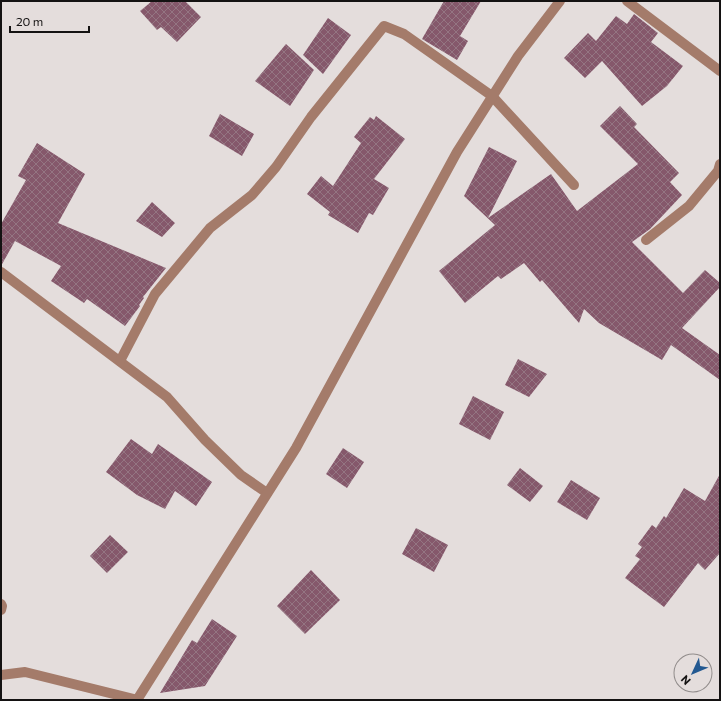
<svg xmlns="http://www.w3.org/2000/svg" width="721" height="701" font-family="Commissioner,sans-serif">
	<style>
		.building { fill: url(#building-cross-hatch) }
		.lines { fill: none; stroke-linecap: round; stroke-linejoin: round }
		.minor { stroke: #a47b6a; stroke-width: 10 }
	</style>
	<defs>
		<pattern id="building-cross-hatch" width="8" height="8" patternUnits="userSpaceOnUse"><rect width="8" height="8" fill="#85586b"/><path d="M0 0l8 8M0 8l8-8" fill="none" stroke="#947582"/></pattern>
	</defs>
	<rect width="100%" height="100%" fill="#e4dddc"/>
	<g class="building">
		<path d="M 152,1 L 185,1 L 201,17 L 177,42 L 161,27 L 157,30 L 140,11 Z"/>
		<path d="M 444,1 L 481,1 L 460,36 L 468,41 L 457,60 L 422,39 Z"/>
		<path d="M 634,14 L 658,33 L 651,42 L 683,66 L 667,86 L 642,106 L 602,61 L 585,78 L 564,58 L 588,33 L 596,41 L 616,16 L 627,24 Z"/>
		<path d="M 328,18 L 351,35 L 323,74 L 303,55 Z"/>
		<path d="M 286,44 L 314,70 L 290,106 L 255,81 Z"/>
		<path d="M 620,106 L 637,124 L 634,127 L 679,173 L 670,182 L 682,195 L 650,229 L 632,242 L 683,293 L 705,270 L 720,283 L 720,287 L 682,328 L 720,355 L 720,380 L 671,345 L 662,360 L 599,323 L 584,309 L 579,323 L 542,280 L 540,282 L 524,263 L 501,279 L 498,276 L 465,303 L 439,271 L 495,225 L 464,196 L 489,147 L 517,161 L 488,218 L 551,174 L 577,211 L 638,164 L 600,126 Z"/>
		<path d="M 220,114 L 254,134 L 242,156 L 209,136 Z"/>
		<path d="M 376,116 L 405,139 L 374,179 L 389,188 L 373,215 L 369,213 L 358,233 L 328,215 L 330,212 L 307,194 L 321,176 L 333,186 L 361,143 L 354,137 L 370,117 L 374,120 Z"/>
		<path d="M 37,143 L 85,174 L 58,223 L 166,268 L 143,297 L 144,298 L 139,305 L 140,306 L 125,326 L 87,299 L 84,303 L 51,281 L 61,266 L 15,241 L 1,266 L 1,224 L 26,180 L 18,176 Z"/>
		<path d="M 152,202 L 175,223 L 162,237 L 136,221 Z"/>
		<path d="M 518,359 L 547,374 L 529,397 L 505,385 Z"/>
		<path d="M 473,396 L 504,412 L 490,440 L 459,424 Z"/>
		<path d="M 131,439 L 152,454 L 158,444 L 212,482 L 196,506 L 175,491 L 165,509 L 137,495 L 106,472 Z"/>
		<path d="M 343,448 L 364,462 L 347,488 L 326,474 Z"/>
		<path d="M 520,468 L 543,486 L 530,502 L 507,485 Z"/>
		<path d="M 720,474 L 720,553 L 705,570 L 698,563 L 664,607 L 625,578 L 640,559 L 635,556 L 642,547 L 638,544 L 652,525 L 656,528 L 664,516 L 666,518 L 684,488 L 705,501 Z"/>
		<path d="M 571,480 L 600,498 L 587,520 L 557,502 Z"/>
		<path d="M 416,528 L 448,545 L 434,572 L 402,554 Z"/>
		<path d="M 110,535 L 128,552 L 107,573 L 90,556 Z"/>
		<path d="M 311,570 L 340,600 L 305,634 L 277,606 Z"/>
		<path d="M 212,619 L 237,636 L 205,686 L 160,693 L 192,640 L 197,643 Z"/>
	</g>
	<g class="lines">
		<g class="minor">
			<path d="M 627,1 L 720,71"/>
			<path d="M 646,240 L 689,206 L 718,171 L 720,164"/>
			<path d="M 1,272 L 167,397 L 205,440 L 241,475 L 267,493"/>
			<path d="M 120,361 L 155,294 L 210,228 L 252,195 L 276,167 L 311,117 L 384,26 L 404,34 L 492,96 L 574,185"/>
			<path d="M 1,604 L 2,606 L 1,610"/>
			<path d="M 1,675 L 25,672 L 138,700"/>
			<path d="M 137,700 L 296,448 L 457,152 L 518,56 L 560,1"/>
		</g>
	</g>
	<rect width="721" height="701" fill="none" stroke="#141212" stroke-width="4"/>
	<g transform="translate(693 673) rotate(226)"><circle r="19" fill="#e4dddc" stroke="#918c8b"/>
	<path d="M0-3L7 15L0 10L-7 15Z" fill="#235991"/>
	<text y="-6" font-size="11" font-weight="bold" text-anchor="middle" fill="#141212">N</text>
	</g>
	<path d="M10 26v6h79v-6" fill="none" stroke="#141212" stroke-width="2"/>
	<text x="16" y="26" font-size="12" fill="#141212" stroke="#e4dddc" stroke-width="3" paint-order="stroke">20 m</text>
</svg>
